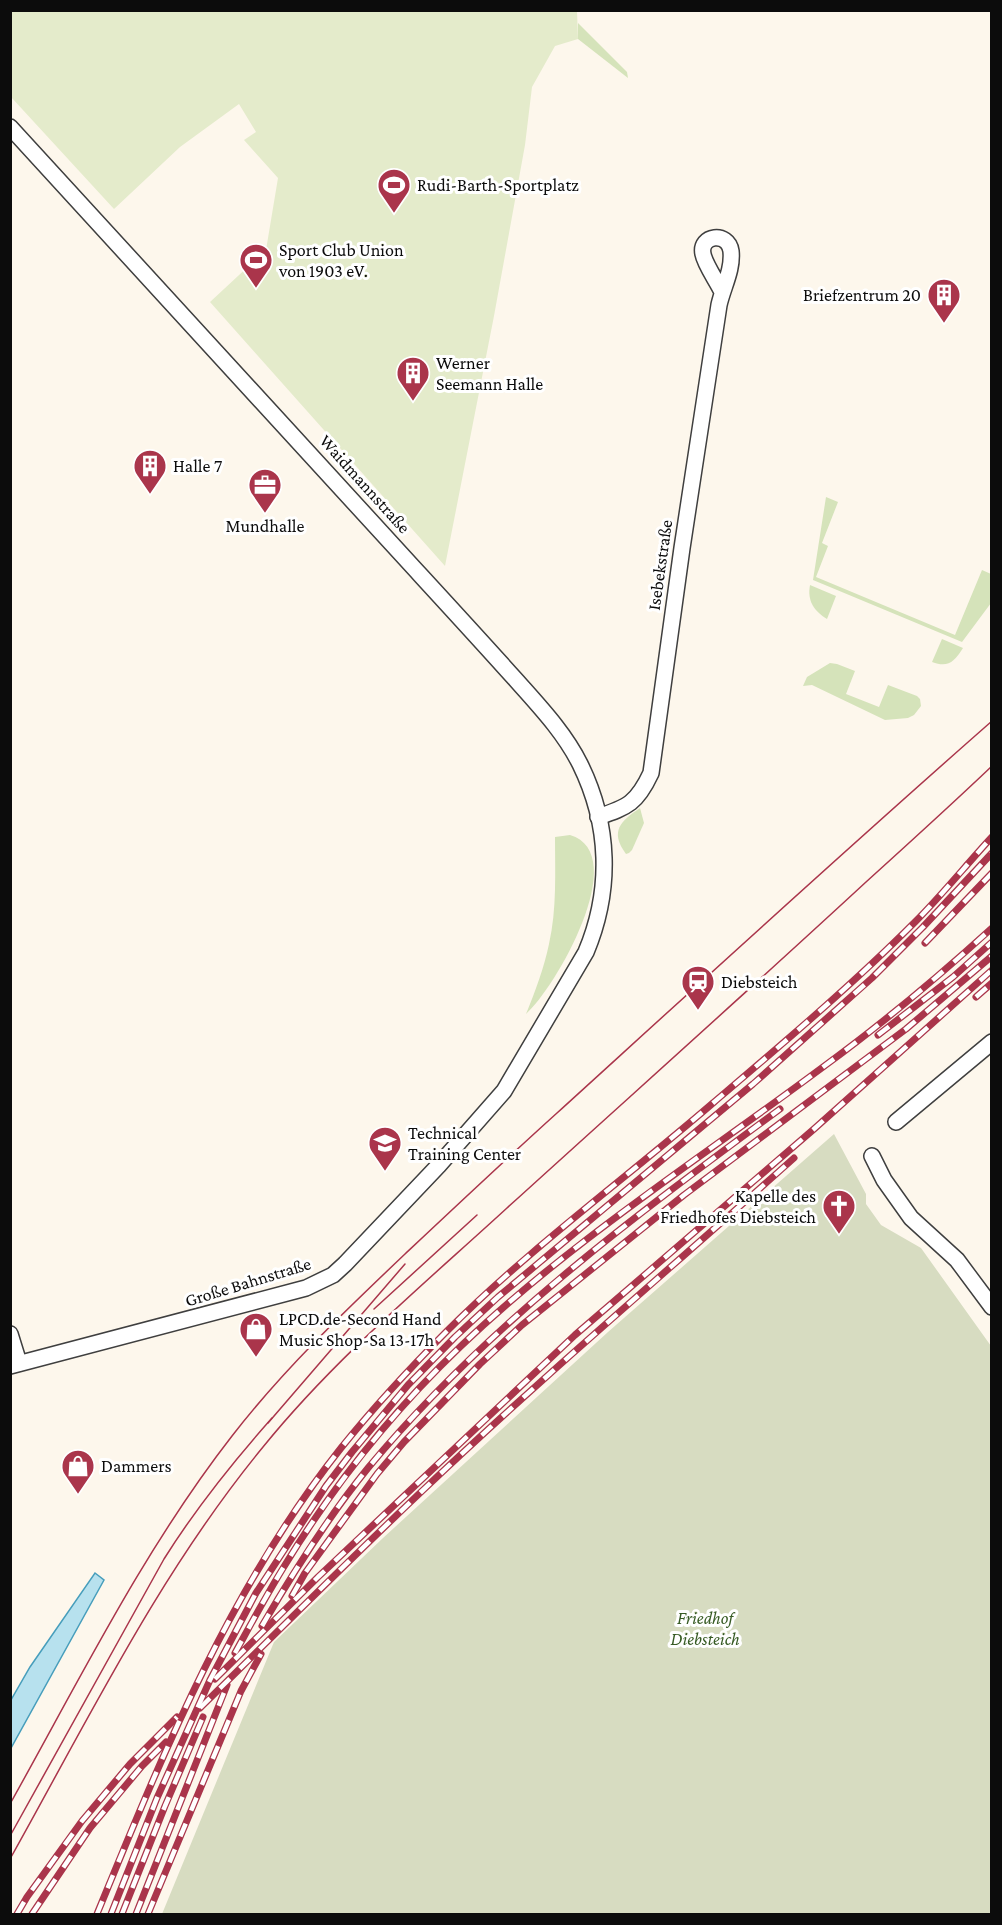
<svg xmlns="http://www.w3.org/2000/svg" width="1002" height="1925" font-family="'Crimson Pro',serif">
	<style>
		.green { fill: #d5e3ba }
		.cemetery { fill: #d7dcc1 }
		.pitch { fill: #e4ebcb }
		.water { fill: #b7e1ee; stroke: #479ebc; stroke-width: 1.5 }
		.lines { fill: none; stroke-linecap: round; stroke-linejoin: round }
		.street-casing { stroke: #3f3f3f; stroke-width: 18 }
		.street { stroke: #fff; stroke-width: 15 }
		.tram { stroke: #aa354b; stroke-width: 1.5 }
		.rail-casing { stroke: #aa354b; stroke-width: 7 }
		.rail { stroke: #fff; stroke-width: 4.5; stroke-dasharray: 14; stroke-linecap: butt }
		.labels { text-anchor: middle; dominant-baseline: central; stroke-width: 6; stroke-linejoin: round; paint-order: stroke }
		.poi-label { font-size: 18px; fill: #0c0c0c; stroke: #fff; text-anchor: start }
		.street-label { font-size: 18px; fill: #0c0c0c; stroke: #fff }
		.park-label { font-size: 18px; font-style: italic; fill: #375b24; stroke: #fff }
	</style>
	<rect width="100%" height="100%" fill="#fdf7ec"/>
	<g class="green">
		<path d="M 578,23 L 627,72 L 628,78 L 578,39 Z"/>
		<path d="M 826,497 L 838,502 L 822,543 L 828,546 L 816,577 L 955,635 L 982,570 L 991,574 L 991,603 L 962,642 L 813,580 Z"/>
		<path d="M 810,585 L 836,596 L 827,619 C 814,611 807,601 810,585 Z"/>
		<path d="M 942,639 L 963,648 C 954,662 948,668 932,662 Z"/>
		<path d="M 830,663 L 837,664 L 855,671 L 846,694 L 879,707 L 888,685 L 917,696 L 920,699 L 921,706 L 914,715 L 908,718 L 885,720 L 812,685 L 803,686 L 807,677 Z"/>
		<path d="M 640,808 L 644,823 L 632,850 L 629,853 L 626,854 C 609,831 621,821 640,808 Z"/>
		<path d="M 570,835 C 633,854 555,989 526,1014 C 535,992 544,968 549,944 C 557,909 555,872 555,837 Z"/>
	</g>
	<path class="cemetery" d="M 834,1134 L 866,1194 L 866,1204 L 881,1225 L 921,1248 L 991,1346 L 991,1914 L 162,1914 L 274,1642 L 383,1538 L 608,1332 Z"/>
	<path class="pitch" d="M 11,10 L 577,11 L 578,39 L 555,46 L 532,87 L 525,145 L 494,316 L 445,566 L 210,302 L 266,250 L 278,178 L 244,140 L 256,132 L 239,104 L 180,147 L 114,209 L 11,97 Z"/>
	<path class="water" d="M 95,1573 L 104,1580 L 11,1748 L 11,1700 L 30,1667 Z"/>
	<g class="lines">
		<g class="street-casing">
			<g id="street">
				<path d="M 10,127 C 145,273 279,420 413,567 C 447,604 482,642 516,680 C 539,706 564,732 580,764 C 610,825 612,890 586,952 L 504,1091 L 439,1165 L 345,1264 L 333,1275 L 306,1288 L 10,1366"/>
				<path d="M 598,817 C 628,807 637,803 651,773 L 682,548 L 719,305 C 723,287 733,270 731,251 C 728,231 699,235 703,254 C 705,265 717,281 722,292"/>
				<path d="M 896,1122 L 992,1042"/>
				<path d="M 872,1156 L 884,1180 L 911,1218 L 957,1260 L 992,1307"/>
				<path d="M 10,1334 L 19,1363"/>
			</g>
		</g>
		<use href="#street" class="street"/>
		<g class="tram">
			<path d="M 374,1309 L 477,1215"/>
			<path d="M 268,1423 L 405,1264"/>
			<path d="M 10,1804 C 80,1679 144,1549 232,1436 C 283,1370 344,1312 405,1254 C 455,1207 506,1159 557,1113 C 701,982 845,850 992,721"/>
			<path d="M 10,1836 L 164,1559 C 196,1508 232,1463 272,1418"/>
			<path d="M 10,1859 C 89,1718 160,1572 263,1447 C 335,1358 423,1285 507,1208 C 627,1099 747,992 866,882 C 908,844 950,806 992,766"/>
		</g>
		<g class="rail-casing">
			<g id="rail">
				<path d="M 925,943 L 992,873"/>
				<path d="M 976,997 L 992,983"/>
				<path d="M 878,1035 L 953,977 L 992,942"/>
				<path d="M 292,1596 L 305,1573 L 377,1474 L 404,1442 L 480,1364 L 522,1325 L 684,1195 L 906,1029 L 992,956"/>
				<path d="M 262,1626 C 294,1571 328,1517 368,1468 C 485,1327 633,1217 780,1109"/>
				<path d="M 235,1653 C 251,1624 267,1594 285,1565 C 333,1486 394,1410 461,1346 C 572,1240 701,1158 823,1067 C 882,1024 938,977 992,928"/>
				<path d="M 215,1679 L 318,1577 L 575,1335 L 814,1129 L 992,970"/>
				<path d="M 200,1708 C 273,1636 346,1563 421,1492 C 542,1377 670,1269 794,1158"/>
				<path d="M 17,1914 L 27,1897 L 82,1821 L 130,1764 L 177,1717"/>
				<path d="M 32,1914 L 90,1828 L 142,1766 L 166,1742"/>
				<path d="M 97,1914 C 164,1751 230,1588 341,1448 C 374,1407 410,1368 447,1331 C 529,1249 625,1179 713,1103 C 781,1045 851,986 915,922 C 942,895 966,865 992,837"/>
				<path d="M 111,1914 L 157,1798 L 210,1680 L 256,1593 L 326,1486 L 352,1452 L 408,1385 L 455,1337 L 498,1297 L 753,1084 L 872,978 L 923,927 L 992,853"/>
				<path d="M 122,1914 L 165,1806 L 203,1717"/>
				<path d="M 136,1914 L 227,1685"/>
				<path d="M 148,1914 L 241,1691 L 261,1654"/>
			</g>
		</g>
		<use href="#rail" class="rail"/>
	</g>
	<defs>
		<g id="stadium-pin" transform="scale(1.725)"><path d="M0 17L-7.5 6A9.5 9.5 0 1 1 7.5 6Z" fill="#aa354b" stroke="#fff"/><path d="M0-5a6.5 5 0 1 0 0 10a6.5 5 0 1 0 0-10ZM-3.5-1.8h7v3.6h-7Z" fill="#fff"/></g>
		<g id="building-pin" transform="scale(1.725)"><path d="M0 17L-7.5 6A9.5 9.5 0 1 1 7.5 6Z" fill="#aa354b" stroke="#fff"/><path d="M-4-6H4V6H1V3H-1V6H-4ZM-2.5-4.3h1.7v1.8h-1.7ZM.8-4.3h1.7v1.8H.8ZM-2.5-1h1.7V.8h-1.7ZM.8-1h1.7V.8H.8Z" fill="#fff"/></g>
		<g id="office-pin" transform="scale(1.725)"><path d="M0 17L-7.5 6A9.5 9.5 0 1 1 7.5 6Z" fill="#aa354b" stroke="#fff"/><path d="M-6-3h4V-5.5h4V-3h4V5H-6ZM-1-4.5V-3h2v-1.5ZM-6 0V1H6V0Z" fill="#fff"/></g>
		<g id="station-pin" transform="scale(1.725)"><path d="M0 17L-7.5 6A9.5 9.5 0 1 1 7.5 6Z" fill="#aa354b" stroke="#fff"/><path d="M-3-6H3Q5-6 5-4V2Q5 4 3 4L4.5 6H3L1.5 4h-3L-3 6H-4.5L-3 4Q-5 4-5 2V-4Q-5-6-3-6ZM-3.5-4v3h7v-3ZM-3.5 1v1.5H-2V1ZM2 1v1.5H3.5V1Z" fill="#fff"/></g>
		<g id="university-pin" transform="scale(1.725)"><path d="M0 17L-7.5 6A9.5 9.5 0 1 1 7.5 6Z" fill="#aa354b" stroke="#fff"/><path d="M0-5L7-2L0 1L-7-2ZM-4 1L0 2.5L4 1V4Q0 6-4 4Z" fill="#fff"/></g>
		<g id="church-pin" transform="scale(1.725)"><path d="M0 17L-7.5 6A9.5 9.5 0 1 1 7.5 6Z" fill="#aa354b" stroke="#fff"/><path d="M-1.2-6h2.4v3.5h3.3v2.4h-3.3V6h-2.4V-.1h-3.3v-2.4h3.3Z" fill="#fff"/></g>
		<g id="shop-pin" transform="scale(1.725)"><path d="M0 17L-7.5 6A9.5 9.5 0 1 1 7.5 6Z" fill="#aa354b" stroke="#fff"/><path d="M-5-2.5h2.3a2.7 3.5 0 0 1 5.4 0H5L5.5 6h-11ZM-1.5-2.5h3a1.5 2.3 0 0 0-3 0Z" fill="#fff"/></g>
	</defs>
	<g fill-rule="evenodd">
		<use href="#stadium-pin" x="394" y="185"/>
		<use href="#stadium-pin" x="256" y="260"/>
		<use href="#building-pin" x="944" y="295"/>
		<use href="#building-pin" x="413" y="373"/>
		<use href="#building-pin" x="150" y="466"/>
		<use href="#office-pin" x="265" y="485"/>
		<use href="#station-pin" x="698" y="982"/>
		<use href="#university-pin" x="385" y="1143"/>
		<use href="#church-pin" x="839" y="1206"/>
		<use href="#shop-pin" x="256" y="1329"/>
		<use href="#shop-pin" x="78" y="1466"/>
	</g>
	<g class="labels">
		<g class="poi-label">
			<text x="417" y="185">Rudi-Barth-Sportplatz</text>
			<text x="279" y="250">Sport Club Union<tspan x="279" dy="21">von 1903 eV.</tspan></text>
			<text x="921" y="295" text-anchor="end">Briefzentrum 20</text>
			<text x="436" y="363">Werner<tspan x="436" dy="21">Seemann Halle</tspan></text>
			<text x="173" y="466">Halle 7</text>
			<text x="265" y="526" text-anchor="middle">Mundhalle</text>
			<text x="721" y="982">Diebsteich</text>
			<text x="408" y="1133">Technical<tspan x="408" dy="21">Training Center</tspan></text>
			<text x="816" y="1196" text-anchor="end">Kapelle des<tspan x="816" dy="21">Friedhofes Diebsteich</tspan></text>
			<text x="279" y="1319">LPCD.de-Second Hand<tspan x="279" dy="21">Music Shop-Sa 13-17h</tspan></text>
			<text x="101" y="1466">Dammers</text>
		</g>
		<g class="street-label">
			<text transform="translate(365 484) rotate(48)">Waidmannstraße</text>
			<text transform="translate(660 565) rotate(-82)">Isebekstraße</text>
			<text transform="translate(248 1282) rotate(-17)">Große Bahnstraße</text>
		</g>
		<g class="park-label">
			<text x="705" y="1618">Friedhof<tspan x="705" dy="21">Diebsteich</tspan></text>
		</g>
	</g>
	<rect width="1002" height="1925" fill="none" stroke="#0c0c0c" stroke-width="24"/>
</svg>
